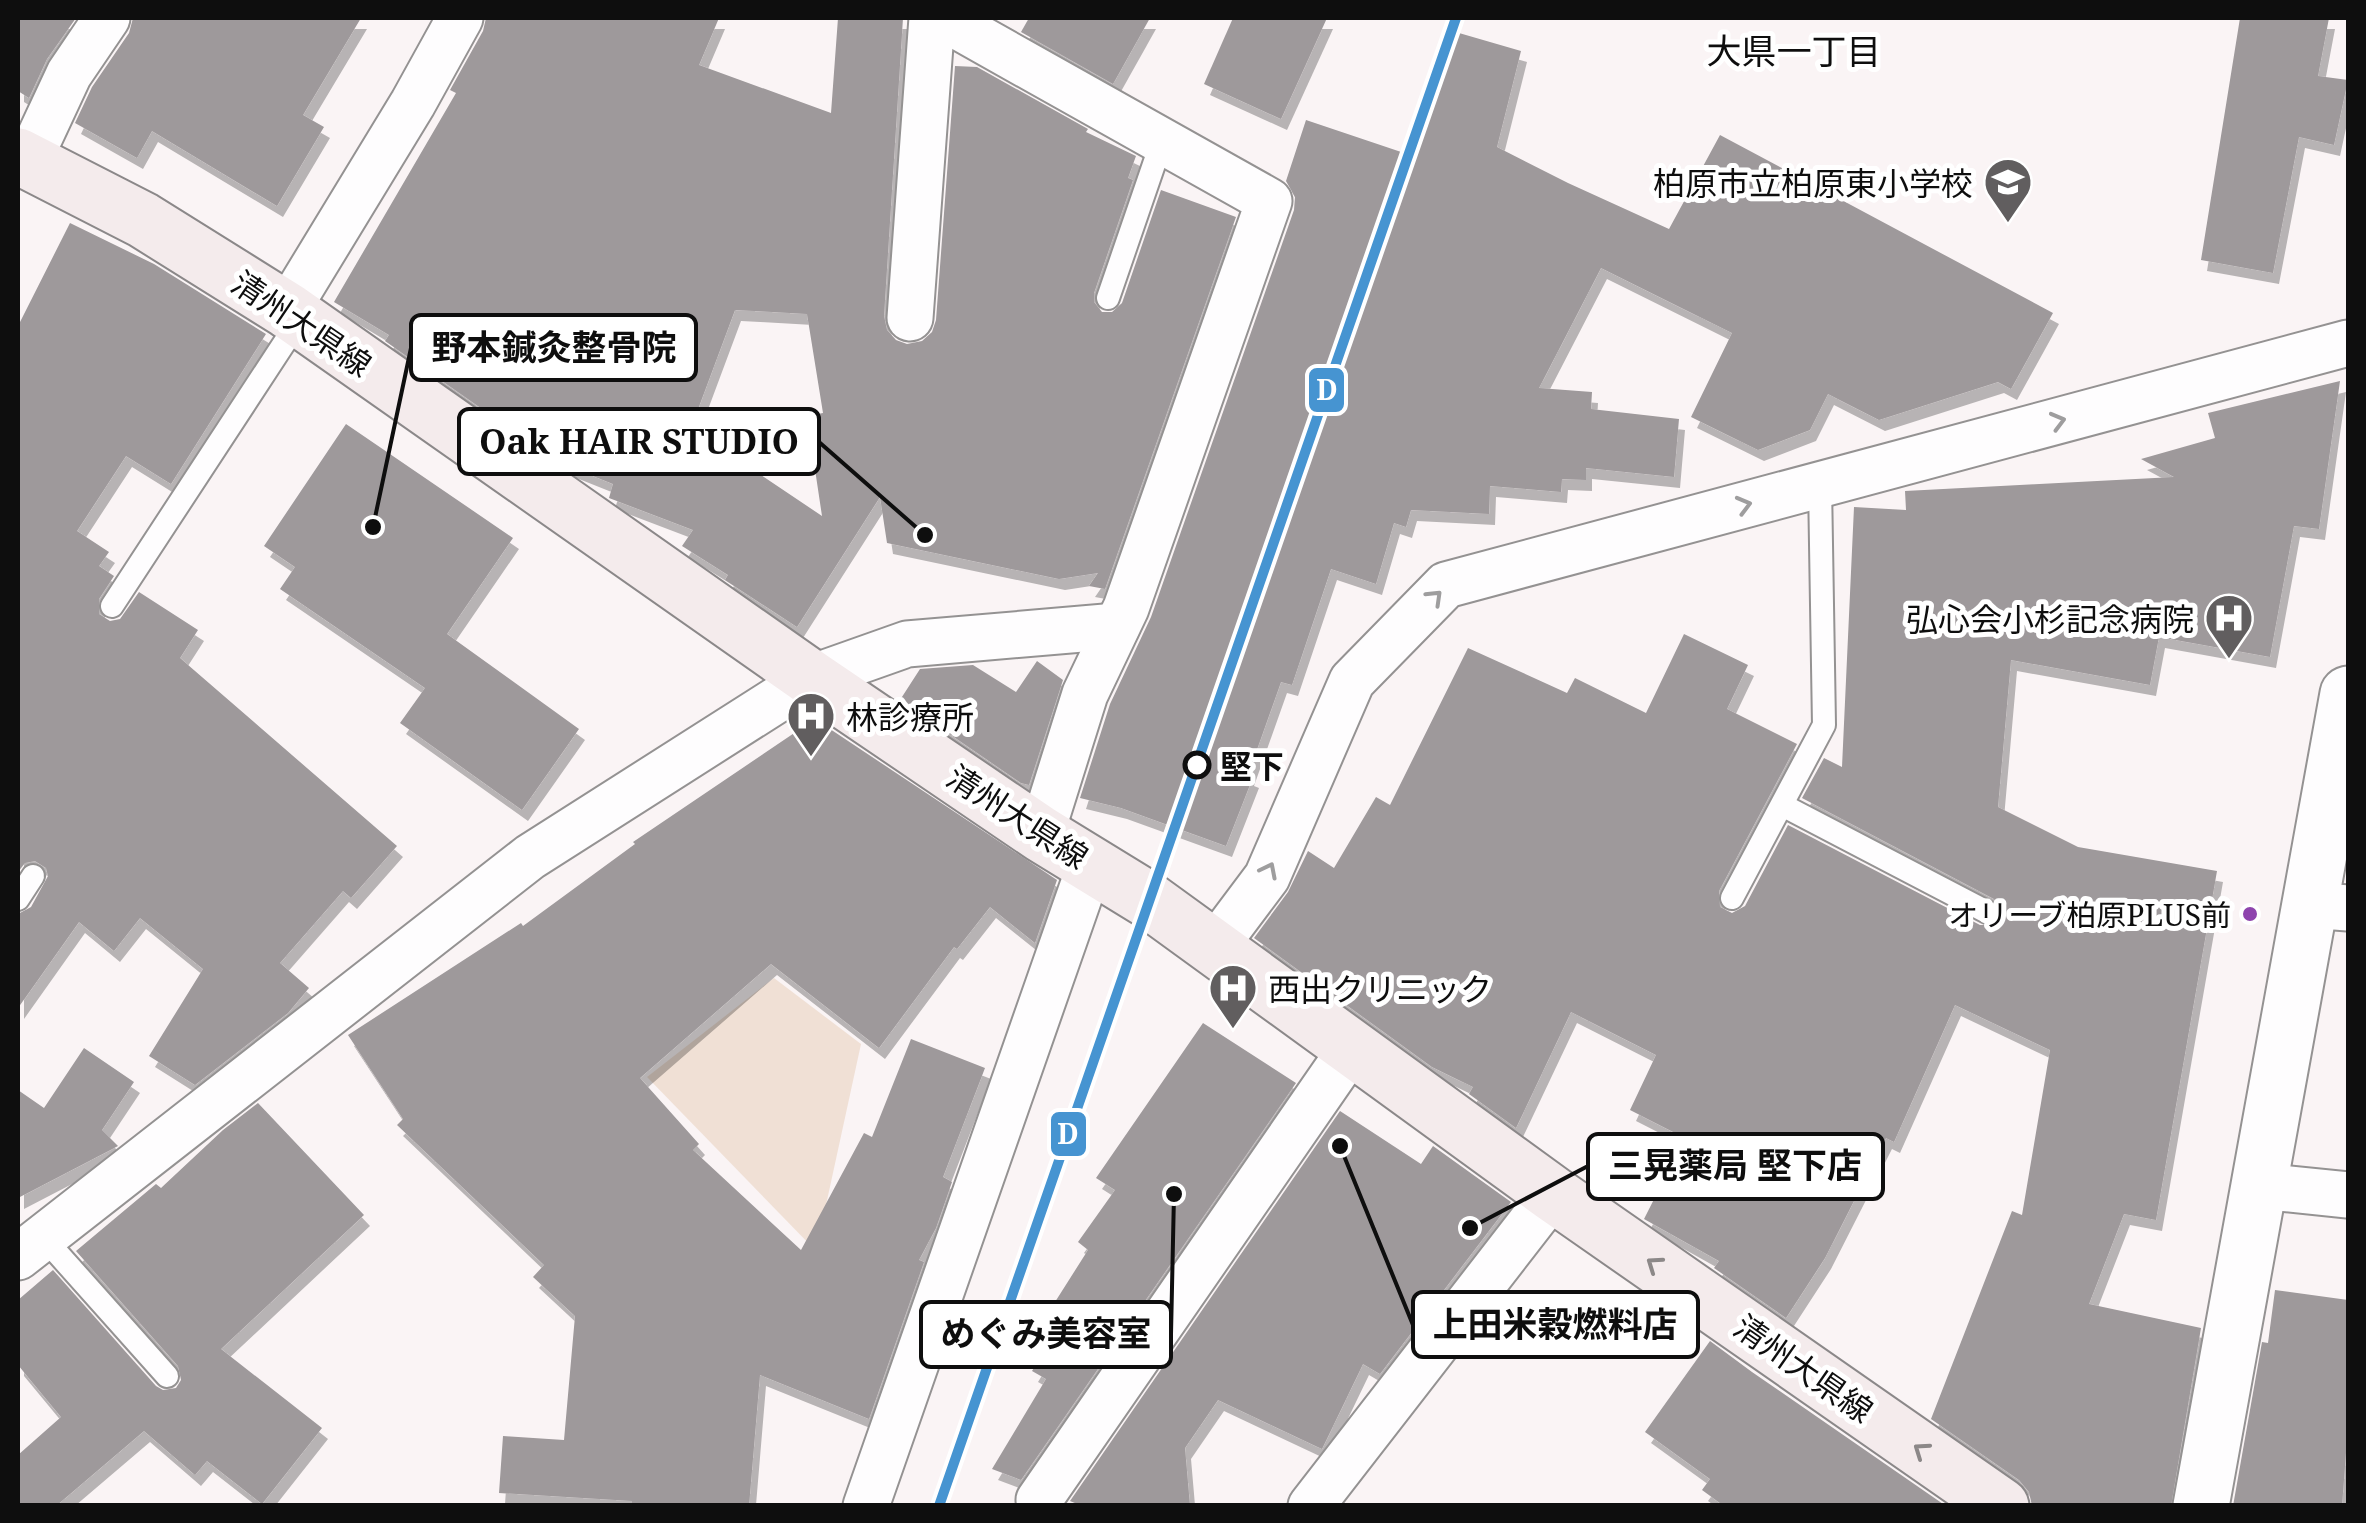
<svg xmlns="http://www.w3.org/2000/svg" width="2366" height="1523" font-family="'Noto Serif','Noto Sans JP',serif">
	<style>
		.green { fill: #f0e0d5 }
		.building { fill: #9e999b; fill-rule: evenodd; filter: url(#shadow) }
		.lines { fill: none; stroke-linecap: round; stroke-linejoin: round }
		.service-casing { stroke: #949292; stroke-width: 26 }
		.minor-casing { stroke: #949292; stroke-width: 49 }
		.tertiary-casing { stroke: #949292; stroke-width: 59 }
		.secondary-casing { stroke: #8b8889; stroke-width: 59 }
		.service { stroke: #fefdfe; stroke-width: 22 }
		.minor { stroke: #fefdfe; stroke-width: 45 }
		.tertiary { stroke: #fefdfe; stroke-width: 55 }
		.secondary { stroke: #f4ebec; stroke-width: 55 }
		.rail-1-casing { stroke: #fff; stroke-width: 18 }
		.rail-1 { stroke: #4694d1; stroke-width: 10 }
		.oneway { stroke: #9e9d9e }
		.oneway2 { stroke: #8c8888 }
		.stop-dot { fill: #fff; stroke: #0e0e0e; stroke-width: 5 }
		.bus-dot { fill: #8e44ad; stroke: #fff; stroke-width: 4 }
		.labels { text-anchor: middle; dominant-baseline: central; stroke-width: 10; stroke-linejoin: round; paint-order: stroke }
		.bus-label { font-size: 30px; fill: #0e0e0e; stroke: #fff; text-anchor: end }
		.poi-label { font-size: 32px; fill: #0e0e0e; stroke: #fff; text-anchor: end }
		.street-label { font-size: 32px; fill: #0e0e0e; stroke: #fff }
		.stop-label { font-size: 32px; font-weight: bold; fill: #0e0e0e; stroke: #fff; text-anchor: start }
		.neighbourhood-label { font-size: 35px; fill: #0e0e0e; stroke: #fff }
		.leader { fill: none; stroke: #0e0e0e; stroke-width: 4 }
		.callout-dot { fill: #0e0e0e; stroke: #fff; stroke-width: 4 }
		.callout { fill: #fff; stroke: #0e0e0e; stroke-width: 4 }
		.callout-label { font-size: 35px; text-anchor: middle; font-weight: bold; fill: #0e0e0e }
		.line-badge { stroke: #fff; stroke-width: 4 }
		.badge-label { font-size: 28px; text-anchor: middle; font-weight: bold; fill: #fff }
	</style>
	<defs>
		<filter id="shadow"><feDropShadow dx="6" dy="11" stdDeviation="0" flood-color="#0004"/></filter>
	</defs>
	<rect width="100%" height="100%" fill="#faf4f5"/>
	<path class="green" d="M 774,978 L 861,1044 L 816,1251 L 647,1077 Z"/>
	<g class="building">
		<path d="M 18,18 L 76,18 L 47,59 L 29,98 L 18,91 Z"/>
		<path d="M 133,18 L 361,18 L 303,115 L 324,127 L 277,206 L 152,131 L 137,158 L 75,123 L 92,87 L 129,33 Z"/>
		<path d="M 486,18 L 719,18 L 699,65 L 831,113 L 838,18 L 903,18 L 884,316 L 887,330 L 896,340 L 907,344 L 922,341 L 932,332 L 936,320 L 955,66 L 977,67 L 1088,129 L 1086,132 L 1136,156 L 1128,178 L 1133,180 L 1094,293 L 1094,302 L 1102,312 L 1112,312 L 1122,303 L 1161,190 L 1236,217 L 1105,589 L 1089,586 L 1098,573 L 1059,579 L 887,543 L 880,497 L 797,627 L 725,580 L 728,575 L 682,546 L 693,530 L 609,498 L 613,484 L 558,462 L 385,341 L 389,335 L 334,302 L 456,93 L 450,90 L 483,31 ZM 735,310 L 807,314 L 823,413 L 807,416 L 822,516 L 691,428 Z"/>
		<path d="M 1029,18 L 1150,18 L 1113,84 L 1021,32 Z"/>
		<path d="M 1233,18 L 1327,18 L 1281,119 L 1204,84 Z"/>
		<path d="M 2240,18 L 2329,18 L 2318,76 L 2348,80 L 2334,145 L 2299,137 L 2273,273 L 2201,260 Z"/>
		<path d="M 1459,33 L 1521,51 L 1497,147 L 1568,183 L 1669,229 L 1720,135 L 2053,313 L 2011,389 L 1998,382 L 1879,420 L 1828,394 L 1810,430 L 1758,450 L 1691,417 L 1732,333 L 1601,268 L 1539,388 L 1592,392 L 1591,409 L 1679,419 L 1674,477 L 1586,468 L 1586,480 L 1562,479 L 1561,492 L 1490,486 L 1489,514 L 1411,510 L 1406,527 L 1394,523 L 1376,584 L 1331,569 L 1292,685 L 1281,682 L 1248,775 L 1253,777 L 1226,846 L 1121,808 L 1080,798 L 1110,704 L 1151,617 L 1294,210 L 1295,197 L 1286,181 L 1306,120 L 1416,157 Z"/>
		<path d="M 70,223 L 154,264 L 266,334 L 171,484 L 126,456 L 77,531 L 109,552 L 99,566 L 114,576 L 99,599 L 99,614 L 110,621 L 120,619 L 139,592 L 198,630 L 180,658 L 397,846 L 351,898 L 343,891 L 280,963 L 309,988 L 288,1013 L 195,1085 L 149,1056 L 203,969 L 140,918 L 114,951 L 79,922 L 18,1008 L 18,914 L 31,907 L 48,876 L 46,868 L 35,861 L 25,863 L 18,872 L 18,326 Z"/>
		<path d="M 2340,381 L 2319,529 L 2294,526 L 2270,657 L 2159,637 L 2150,685 L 2011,660 L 1998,807 L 2078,847 L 2217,871 L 2156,1220 L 2124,1214 L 2089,1304 L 2201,1328 L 2171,1506 L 2032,1506 L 2029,1492 L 2019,1480 L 1931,1419 L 2012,1211 L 2022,1215 L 2050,1050 L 1955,1005 L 1894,1142 L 1886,1138 L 1825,1258 L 1786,1318 L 1714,1268 L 1719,1261 L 1644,1219 L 1685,1138 L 1630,1110 L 1656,1055 L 1571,1012 L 1516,1128 L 1469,1094 L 1473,1087 L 1432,1067 L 1254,938 L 1288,892 L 1308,851 L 1334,868 L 1376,797 L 1390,805 L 1468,648 L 1567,693 L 1575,678 L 1646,713 L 1684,634 L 1748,665 L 1727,709 L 1797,744 L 1719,891 L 1720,907 L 1732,913 L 1745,906 L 1788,825 L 1980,925 L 1994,925 L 2002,912 L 1994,899 L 1802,798 L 1824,758 L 1842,767 L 1854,507 L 1906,510 L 1905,491 L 2174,477 L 2141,459 L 2215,438 L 2208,413 Z"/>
		<path d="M 346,424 L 513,538 L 447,634 L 579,729 L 522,810 L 400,723 L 425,688 L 280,589 L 295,567 L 264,546 Z"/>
		<path d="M 1037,661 L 1063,680 L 1029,785 L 1021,783 L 900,700 L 920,669 L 973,665 L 1016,692 Z"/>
		<path d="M 815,719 L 1057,880 L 1035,943 L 990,907 L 957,949 L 954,947 L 879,1048 L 771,964 L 640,1078 L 699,1144 L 693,1150 L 801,1250 L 864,1133 L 872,1137 L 911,1039 L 985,1068 L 943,1177 L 952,1182 L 936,1228 L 919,1260 L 924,1262 L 869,1419 L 760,1375 L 749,1506 L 632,1506 L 632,1501 L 499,1493 L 503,1436 L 564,1440 L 575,1316 L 533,1277 L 544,1265 L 397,1125 L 403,1119 L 348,1035 L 521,923 L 523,926 L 635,844 L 633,842 Z"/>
		<path d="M 1203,1023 L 1296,1083 L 1021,1480 L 992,1469 L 1046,1379 L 1032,1371 L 1069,1311 L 1055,1302 L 1088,1250 L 1078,1242 L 1115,1190 L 1096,1178 Z"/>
		<path d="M 84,1048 L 134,1082 L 102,1130 L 118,1146 L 18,1198 L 18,1090 L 44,1108 Z"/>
		<path d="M 258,1103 L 364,1215 L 221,1349 L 322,1428 L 262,1504 L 207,1461 L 195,1475 L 144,1431 L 56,1506 L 18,1506 L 18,1455 L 61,1417 L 18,1365 L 18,1300 L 53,1270 L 156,1386 L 163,1390 L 176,1388 L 181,1380 L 178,1366 L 76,1251 L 156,1184 L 161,1188 L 223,1130 Z"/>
		<path d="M 1340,1111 L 1421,1164 L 1433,1146 L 1511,1202 L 1380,1374 L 1363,1364 L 1322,1449 L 1218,1400 L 1185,1448 L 1190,1506 L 1082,1506 L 1070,1501 Z"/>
		<path d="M 2275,1290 L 2348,1300 L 2348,1426 L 2342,1506 L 2233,1506 L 2262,1342 L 2268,1343 Z"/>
		<path d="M 1710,1341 L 1752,1372 L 1946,1506 L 1724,1506 L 1702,1490 L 1710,1479 L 1645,1432 Z"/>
	</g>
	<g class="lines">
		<g class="service-casing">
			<g id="service">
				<path d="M 1108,298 L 1162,141"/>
				<path d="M 112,606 L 300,319"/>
				<path d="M 1782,805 L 1987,912"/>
				<path d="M 1732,898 L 1824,725 L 1820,484"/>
				<path d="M 18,899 L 33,876"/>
				<path d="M 43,1237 L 167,1376"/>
			</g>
		</g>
		<g class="minor-casing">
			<g id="minor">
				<path d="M 943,18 L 1269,201 L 1126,608 L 1085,694 L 1041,834"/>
				<path d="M 28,162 L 69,74 L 107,18"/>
				<path d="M 287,310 L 413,103 L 460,18"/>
				<path d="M 910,318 L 932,18"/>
				<path d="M 2310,905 L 2348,908"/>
				<path d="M 1213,949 L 1267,877 L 1352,681 L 1446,585 L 2348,343"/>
				<path d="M 2259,1186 L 2348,1195"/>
				<path d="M 18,1257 L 530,857 L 811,678 L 907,644 L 1117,626"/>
				<path d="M 866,1506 L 1091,863"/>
				<path d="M 1040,1506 L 1039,1500 L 1351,1049"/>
				<path d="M 1311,1506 L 1553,1194"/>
			</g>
		</g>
		<g class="tertiary-casing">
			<path id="tertiary" d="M 2201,1506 L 2348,694"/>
		</g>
		<g class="secondary-casing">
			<path id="secondary" d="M 18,156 L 143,220 L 287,310 L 811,678 L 1041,834 L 1147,899 L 1553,1194 L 2001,1506"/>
		</g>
		<use href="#service" class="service"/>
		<use href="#minor" class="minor"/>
		<use href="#tertiary" class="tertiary"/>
		<use href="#secondary" class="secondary"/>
		<g class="rail-1-casing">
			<path id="rail-1" d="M 939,1506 L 1456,18"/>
		</g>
		<use href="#rail-1" class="rail-1"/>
	</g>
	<defs><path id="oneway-chevron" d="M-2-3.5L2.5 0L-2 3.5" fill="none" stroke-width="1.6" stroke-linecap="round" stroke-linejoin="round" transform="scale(2.5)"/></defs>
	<g class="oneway">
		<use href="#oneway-chevron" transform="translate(2058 421) rotate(-15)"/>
		<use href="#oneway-chevron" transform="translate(1744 505) rotate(-15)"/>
		<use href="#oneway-chevron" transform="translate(1435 597) rotate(-44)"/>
		<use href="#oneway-chevron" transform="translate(1269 870) rotate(-63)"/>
	</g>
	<g class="oneway2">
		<use href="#oneway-chevron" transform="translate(1654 1264) rotate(-145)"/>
		<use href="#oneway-chevron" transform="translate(1921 1450) rotate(-145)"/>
	</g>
	<defs>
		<g id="school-pin" transform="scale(2.5)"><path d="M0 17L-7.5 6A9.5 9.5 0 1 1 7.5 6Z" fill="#615e5f" stroke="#fff"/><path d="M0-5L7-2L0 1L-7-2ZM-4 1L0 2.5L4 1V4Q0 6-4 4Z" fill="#fff"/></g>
		<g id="hospital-pin" transform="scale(2.5)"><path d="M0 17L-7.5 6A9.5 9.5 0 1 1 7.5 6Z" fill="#615e5f" stroke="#fff"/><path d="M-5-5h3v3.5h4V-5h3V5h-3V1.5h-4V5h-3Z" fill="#fff"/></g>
	</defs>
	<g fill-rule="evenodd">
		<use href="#school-pin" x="2008" y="182"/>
		<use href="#hospital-pin" x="2229" y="618"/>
		<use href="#hospital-pin" x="811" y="716"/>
		<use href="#hospital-pin" x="1233" y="988"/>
	</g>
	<circle class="stop-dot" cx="1197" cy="765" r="12"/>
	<circle class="bus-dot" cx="2250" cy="914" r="9"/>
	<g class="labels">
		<g class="bus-label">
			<text x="2231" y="914">オリーブ柏原PLUS前</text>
		</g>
		<g class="poi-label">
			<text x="1973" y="182">柏原市立柏原東小学校</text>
			<text x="2194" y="618">弘心会小杉記念病院</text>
			<text x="846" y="716" text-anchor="start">林診療所</text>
			<text x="1268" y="988" text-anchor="start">西出クリニック</text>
		</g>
		<g class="street-label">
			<text transform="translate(302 323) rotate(34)">清州大県線</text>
			<text transform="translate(1018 816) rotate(33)">清州大県線</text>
			<text transform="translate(1804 1368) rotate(35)">清州大県線</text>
		</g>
		<g class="stop-label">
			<text x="1220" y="765">堅下</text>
		</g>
		<g class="neighbourhood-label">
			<text x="1794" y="50">大県一丁目</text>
		</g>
	</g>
	<path class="leader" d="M373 527L411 348M925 535L819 442M1470 1228L1588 1166M1340 1146L1413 1325M1174 1194L1171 1334"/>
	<g class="callout-dot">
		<circle cx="373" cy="527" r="10"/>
		<circle cx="925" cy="535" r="10"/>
		<circle cx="1470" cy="1228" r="10"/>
		<circle cx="1340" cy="1146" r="10"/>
		<circle cx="1174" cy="1194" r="10"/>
	</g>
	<g class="callout">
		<rect x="411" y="315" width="285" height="65" rx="10"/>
		<rect x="459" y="409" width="360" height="65" rx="10"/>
		<rect x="1588" y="1134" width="295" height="65" rx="10"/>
		<rect x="1413" y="1292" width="285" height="65" rx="10"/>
		<rect x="921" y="1302" width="250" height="65" rx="10"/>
	</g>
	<g class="callout-label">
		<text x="554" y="360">野本鍼灸整骨院</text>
		<text x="639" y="454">Oak HAIR STUDIO</text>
		<text x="1735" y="1178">三晃薬局 堅下店</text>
		<text x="1555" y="1337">上田米穀燃料店</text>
		<text x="1046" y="1346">めぐみ美容室</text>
	</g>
	<g class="line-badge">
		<rect x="1307" y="366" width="39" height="48" rx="10" fill="#4694d1"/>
		<rect x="1049" y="1110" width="39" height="48" rx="10" fill="#4694d1"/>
	</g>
	<g class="badge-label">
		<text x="1327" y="400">D</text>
		<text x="1068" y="1144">D</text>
	</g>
	<rect width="2366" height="1523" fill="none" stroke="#0e0e0e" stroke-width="40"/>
</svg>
